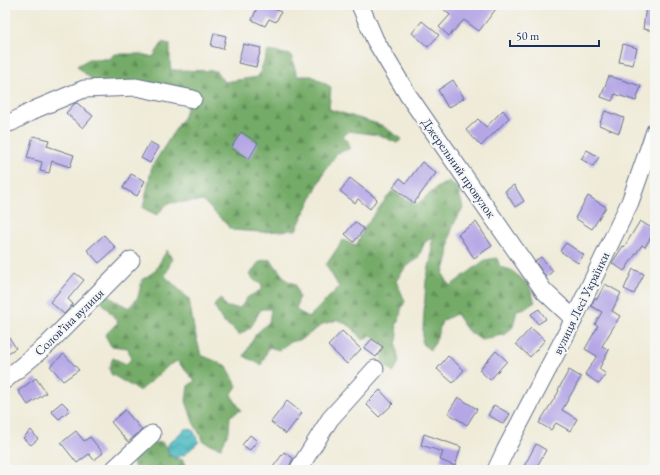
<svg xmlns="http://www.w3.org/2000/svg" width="660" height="475" font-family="'EB Garamond',serif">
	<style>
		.forest { fill: url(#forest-firs); stroke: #486d63 }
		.water { fill: url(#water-waves); stroke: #337490 }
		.building { fill: #b5a7e6 }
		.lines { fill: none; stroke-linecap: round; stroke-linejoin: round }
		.minor-casing { stroke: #657189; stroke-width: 19 }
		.minor { stroke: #fff; stroke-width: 17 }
		.labels { text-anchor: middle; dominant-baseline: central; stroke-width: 4; stroke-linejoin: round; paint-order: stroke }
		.street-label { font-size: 13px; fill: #1b2f5e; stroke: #f6f6f2 }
	</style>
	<defs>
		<pattern id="forest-firs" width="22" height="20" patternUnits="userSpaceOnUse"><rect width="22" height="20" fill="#75ab68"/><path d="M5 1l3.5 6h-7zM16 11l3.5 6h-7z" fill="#5f8c59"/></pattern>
		<pattern id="water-waves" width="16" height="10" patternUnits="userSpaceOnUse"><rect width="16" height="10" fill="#4bbac1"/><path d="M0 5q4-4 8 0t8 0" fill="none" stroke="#3e98a0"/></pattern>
	</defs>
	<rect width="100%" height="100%" fill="#f6f6f2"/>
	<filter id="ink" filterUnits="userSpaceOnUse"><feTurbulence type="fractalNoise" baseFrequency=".025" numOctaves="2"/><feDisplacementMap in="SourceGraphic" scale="8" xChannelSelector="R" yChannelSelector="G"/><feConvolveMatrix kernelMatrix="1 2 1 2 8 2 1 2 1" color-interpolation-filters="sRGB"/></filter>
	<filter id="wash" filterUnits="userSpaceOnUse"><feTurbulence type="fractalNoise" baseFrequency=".012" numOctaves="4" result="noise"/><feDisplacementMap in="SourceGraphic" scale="16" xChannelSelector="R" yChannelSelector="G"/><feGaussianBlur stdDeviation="0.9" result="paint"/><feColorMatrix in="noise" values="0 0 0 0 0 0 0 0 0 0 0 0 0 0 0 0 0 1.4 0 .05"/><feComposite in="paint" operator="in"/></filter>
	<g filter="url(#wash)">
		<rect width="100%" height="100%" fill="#efebd8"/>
		<g class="forest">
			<path d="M 163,42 L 170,45 L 170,63 L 171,70 L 216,71 L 224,82 L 258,77 L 268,51 L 291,55 L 297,76 L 312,76 L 331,87 L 329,109 L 381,125 L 402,139 L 397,143 L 379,135 L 348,131 L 343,137 L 350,144 L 349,149 L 337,153 L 324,172 L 296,230 L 262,232 L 232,230 L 203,201 L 168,203 L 157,215 L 143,208 L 152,166 L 184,116 L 189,100 L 95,83 L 77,66 L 89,59 L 110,59 L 114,54 L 141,54 L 153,57 Z"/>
			<path d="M 449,181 L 458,189 L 463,208 L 456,219 L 450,235 L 448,256 L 443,274 L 450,286 L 485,260 L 497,258 L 500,267 L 511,270 L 529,285 L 535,302 L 526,308 L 517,310 L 513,327 L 505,334 L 481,340 L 467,330 L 456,314 L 442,321 L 435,343 L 430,350 L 422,344 L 426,281 L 431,258 L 432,238 L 425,242 L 418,258 L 405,268 L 396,281 L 405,301 L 401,310 L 399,322 L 396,324 L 398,335 L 396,345 L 399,362 L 393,373 L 381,361 L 386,346 L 371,336 L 362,340 L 352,327 L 338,320 L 323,324 L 302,339 L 290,342 L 279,350 L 269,347 L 261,365 L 244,356 L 256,334 L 269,322 L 271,309 L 261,309 L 251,327 L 239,335 L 231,327 L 223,322 L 214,306 L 220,298 L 226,307 L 240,308 L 248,297 L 261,290 L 262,285 L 254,280 L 250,275 C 257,265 258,258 271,260 L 286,280 L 295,284 L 299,297 L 296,310 L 309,317 L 339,287 L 326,265 L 343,240 L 356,246 L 366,225 L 392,191 L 416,205 L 438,187 Z"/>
			<path d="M 167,250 L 172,259 L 165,276 L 189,299 L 194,329 L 201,355 L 227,366 L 237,386 L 231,395 L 241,410 L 230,416 L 229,431 L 221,448 L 204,442 L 193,422 L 186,401 L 188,386 L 195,381 L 177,361 L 169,365 L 140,391 L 111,374 L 109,368 L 113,358 L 126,364 L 131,359 L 128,348 L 111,346 L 105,335 L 118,322 L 100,300 L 107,293 L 114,300 L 129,308 L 138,297 L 142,280 L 155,271 Z"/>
			<path d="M 162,442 L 174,458 L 183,460 L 187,470 L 135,470 L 131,455 L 152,443 Z"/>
		</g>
		<path class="water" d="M 186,428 L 193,430 L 199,442 L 184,455 L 174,458 L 168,452 L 168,444 Z"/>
		<g id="blocks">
			<g class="building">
				<path d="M 258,5 L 266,5 L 281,12 L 276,22 L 269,19 L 265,26 L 252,20 Z"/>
				<path d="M 439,5 L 499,5 L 479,31 L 464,20 L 449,36 L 439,27 L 450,15 Z"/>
				<path d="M 646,6 L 655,7 L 655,31 L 643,29 Z"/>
				<path d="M 422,21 L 439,35 L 428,47 L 412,33 Z"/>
				<path d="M 214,33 L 226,36 L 223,49 L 211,46 Z"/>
				<path d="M 243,44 L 261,48 L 256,67 L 238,63 Z"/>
				<path d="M 623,44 L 637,48 L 633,65 L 619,62 Z"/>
				<path d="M 609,76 L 641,86 L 636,101 L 615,94 L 612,101 L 601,97 Z"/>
				<path d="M 453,80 L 464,98 L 448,108 L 438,90 Z"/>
				<path d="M 77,103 L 93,116 L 83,128 L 66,113 L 74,104 Z"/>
				<path d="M 503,110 L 509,118 L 481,146 L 466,130 L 478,119 L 486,127 Z"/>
				<path d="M 605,111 L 624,118 L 619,133 L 599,125 Z"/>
				<path d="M 241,132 L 258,143 L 249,159 L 231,148 Z"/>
				<path d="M 33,136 L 49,140 L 47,146 L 74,155 L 70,167 L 52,161 L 49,173 L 40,171 L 42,162 L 27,158 Z"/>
				<path d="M 150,142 L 159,147 L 150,163 L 141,158 Z"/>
				<path d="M 587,150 L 599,157 L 593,166 L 581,159 Z"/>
				<path d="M 422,162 L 436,173 L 414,203 L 393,187 L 400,178 L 406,183 Z"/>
				<path d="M 131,174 L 145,181 L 137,196 L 123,188 Z"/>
				<path d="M 350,178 L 377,199 L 370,209 L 358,199 L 355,203 L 340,191 Z"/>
				<path d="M 514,185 L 524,201 L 515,207 L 505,191 Z"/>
				<path d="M 588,196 L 606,207 L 592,229 L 575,218 Z"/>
				<path d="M 640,221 L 655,230 L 645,247 L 642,245 L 624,271 L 612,263 L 623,246 L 624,247 Z"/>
				<path d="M 355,222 L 364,229 L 354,242 L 345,234 Z"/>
				<path d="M 476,222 L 492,246 L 474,258 L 458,234 Z"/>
				<path d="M 104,235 L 116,248 L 99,263 L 87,250 Z"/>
				<path d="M 566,243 L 584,255 L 578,263 L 560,251 Z"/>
				<path d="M 541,257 L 553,271 L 546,277 L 535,261 Z"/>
				<path d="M 633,269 L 644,274 L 634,294 L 624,289 Z"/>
				<path d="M 75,273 L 84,280 L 68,299 L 73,304 L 64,314 L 50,302 Z"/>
				<path d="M 605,284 L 621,293 L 612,311 L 620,316 L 602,346 L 609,350 L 599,369 L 606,374 L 599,384 L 585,374 L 597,356 L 585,349 L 598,326 L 595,324 L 602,312 L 591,306 L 595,298 L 597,299 Z"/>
				<path d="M 539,309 L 546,319 L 538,324 L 531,314 Z"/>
				<path d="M 531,328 L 545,340 L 530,357 L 516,344 Z"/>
				<path d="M 5,331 L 16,348 L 5,355 Z"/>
				<path d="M 342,331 L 361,349 L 347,364 L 328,346 Z"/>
				<path d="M 372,339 L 383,347 L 376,357 L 364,348 Z"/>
				<path d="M 496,351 L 507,361 L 490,380 L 479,370 Z"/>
				<path d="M 64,354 L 79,370 L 63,381 L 50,366 Z"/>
				<path d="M 448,356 L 464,370 L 453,383 L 437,369 Z"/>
				<path d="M 569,370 L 581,377 L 562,410 L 577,419 L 570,431 L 556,423 L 551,430 L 539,423 L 559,391 L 558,390 Z"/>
				<path d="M 36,378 L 46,393 L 28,405 L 18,391 Z"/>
				<path d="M 380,390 L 393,404 L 379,417 L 366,404 Z"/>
				<path d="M 458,397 L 477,409 L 467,425 L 448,413 Z"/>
				<path d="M 287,401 L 302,413 L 286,434 L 271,422 Z"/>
				<path d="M 62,402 L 70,410 L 59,419 L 51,411 Z"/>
				<path d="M 494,405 L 510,414 L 504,424 L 488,415 Z"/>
				<path d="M 125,410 L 142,430 L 128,442 L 111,422 Z"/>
				<path d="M 31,430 L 38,439 L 31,445 L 23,438 Z"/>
				<path d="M 76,431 L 84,441 L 90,437 L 103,453 L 94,460 L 89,454 L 77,463 L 61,443 Z"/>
				<path d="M 424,434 L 461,447 L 455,466 L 440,460 L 443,452 L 421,445 Z"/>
				<path d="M 250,435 L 257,441 L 250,450 L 242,445 Z"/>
				<path d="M 536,444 L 546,450 L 535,470 L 522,470 Z"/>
				<path d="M 284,452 L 293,458 L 288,470 L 271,470 Z"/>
			</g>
		</g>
	</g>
	<g filter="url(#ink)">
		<use href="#blocks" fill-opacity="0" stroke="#657189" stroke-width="1"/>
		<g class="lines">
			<g class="minor-casing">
				<g id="minor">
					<path d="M 360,5 L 375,40 L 408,95 L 544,291 L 574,319"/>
					<path d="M 5,124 L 12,122 L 36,109 L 84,89 L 136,87 L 193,99"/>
					<path d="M 5,380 L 47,345 L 131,260"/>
					<path d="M 113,470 L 152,434"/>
					<path d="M 298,470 L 330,419 L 375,369"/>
					<path d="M 496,470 L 505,451 L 574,319 L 630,202 L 655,131"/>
				</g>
			</g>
			<use href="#minor" class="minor"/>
		</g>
	</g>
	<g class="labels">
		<g class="street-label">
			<text transform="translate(459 168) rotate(55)">Джерельний провулок</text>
			<text transform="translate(581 303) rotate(-64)">вулиця Лесі Українки</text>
			<text transform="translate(69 322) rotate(-44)">Соловʼїна вулиця</text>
		</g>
	</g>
	<rect width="660" height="475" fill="none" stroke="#f6f6f2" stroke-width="20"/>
	<path d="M510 40v6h89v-6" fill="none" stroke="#1b2f5e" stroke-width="2"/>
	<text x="516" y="40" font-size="12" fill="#1b2f5e" stroke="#f6f6f2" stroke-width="3" paint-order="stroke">50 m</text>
</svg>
